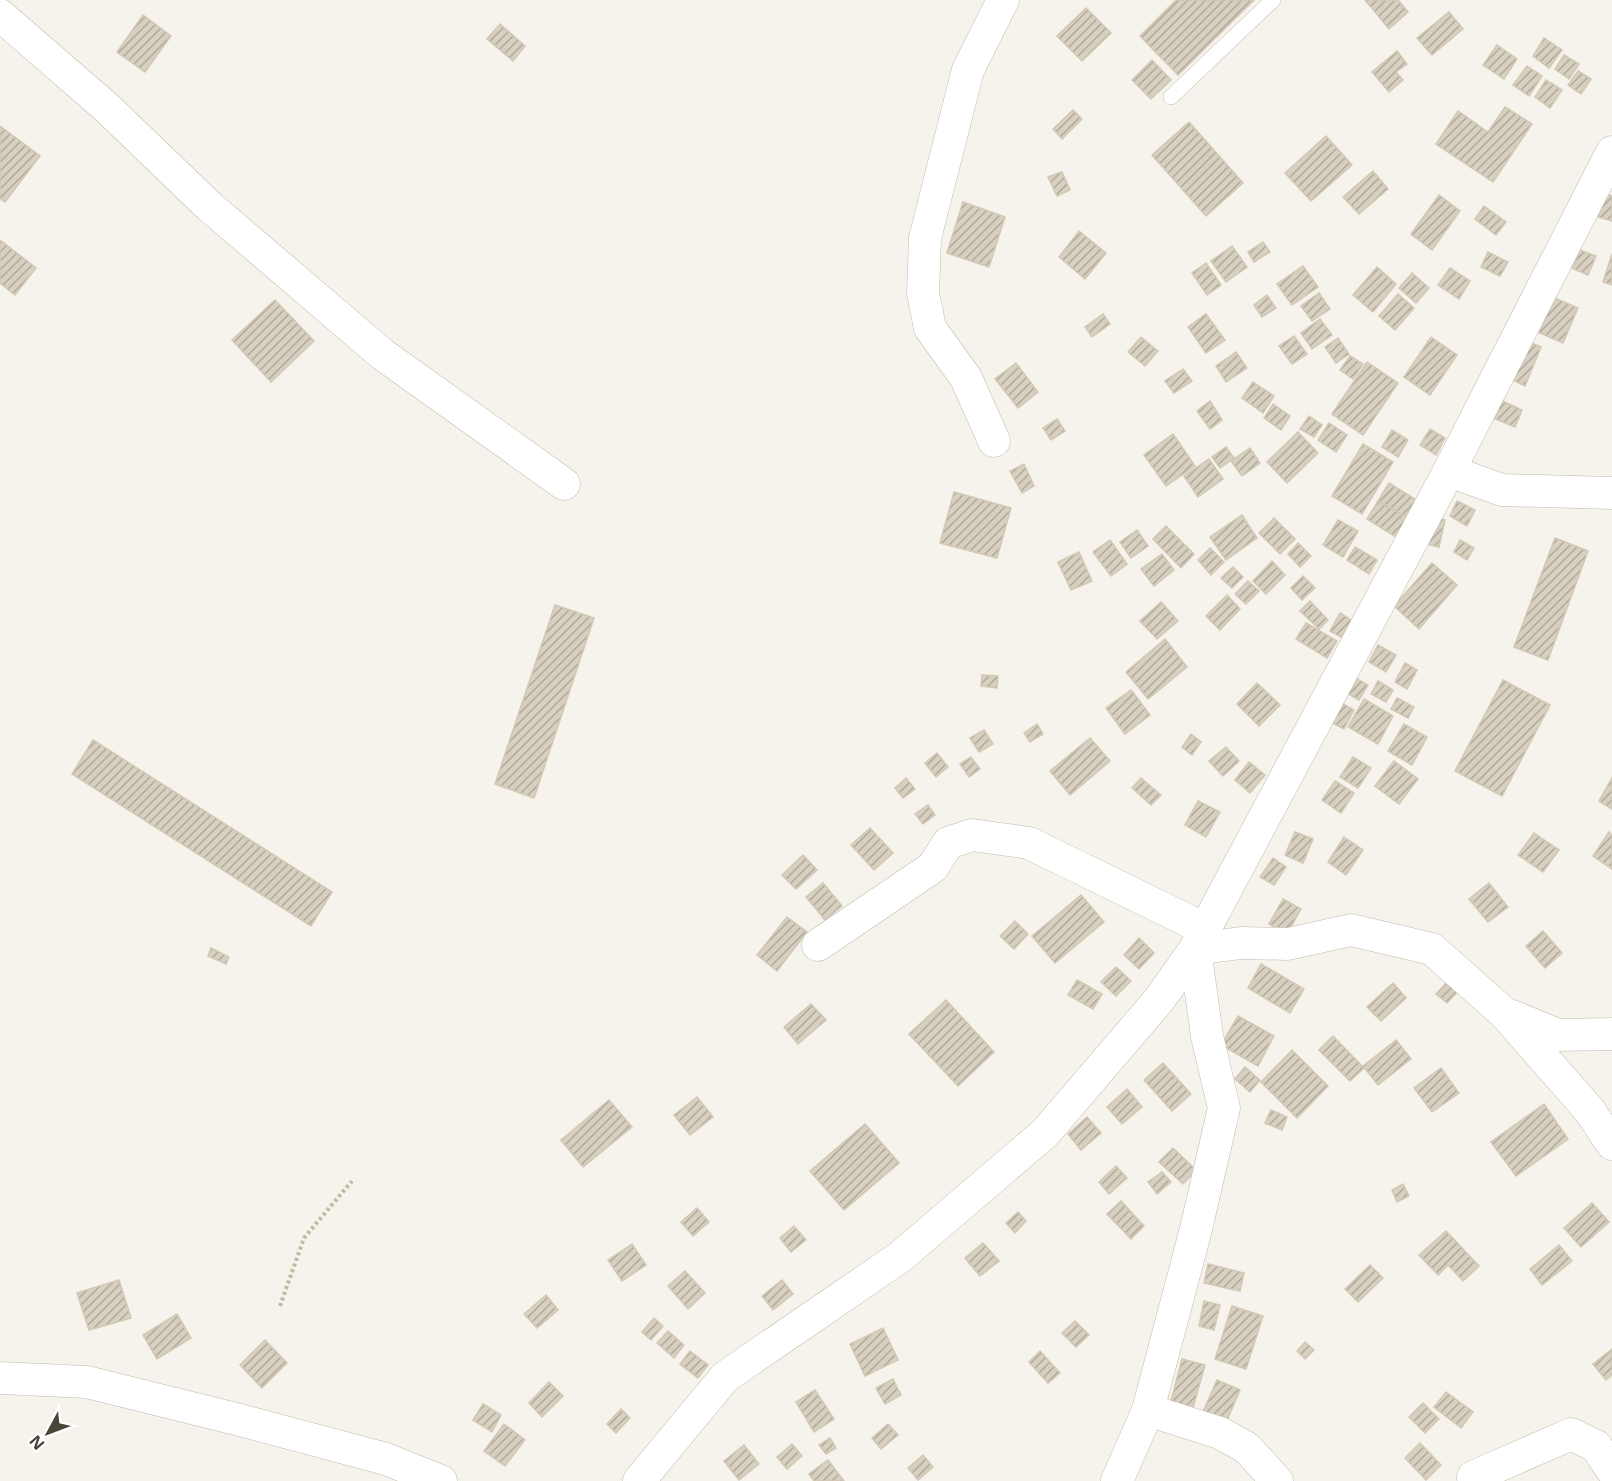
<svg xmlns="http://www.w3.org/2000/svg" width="1612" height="1481" font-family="'Open Sans',sans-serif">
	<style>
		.building { fill: url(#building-hatch); stroke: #d2c8b3; stroke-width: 1.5 }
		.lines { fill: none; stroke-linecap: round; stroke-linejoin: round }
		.service-casing { stroke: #c1bbad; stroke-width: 16 }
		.minor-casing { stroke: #c1bbad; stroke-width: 33 }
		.path { stroke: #c3b89e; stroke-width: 4; stroke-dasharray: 3 3; stroke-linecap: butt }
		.service { stroke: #fff; stroke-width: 15 }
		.minor { stroke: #fff; stroke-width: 32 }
	</style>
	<defs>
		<pattern id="building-hatch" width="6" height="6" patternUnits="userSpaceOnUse" patternTransform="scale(1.5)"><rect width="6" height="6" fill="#d7cfc0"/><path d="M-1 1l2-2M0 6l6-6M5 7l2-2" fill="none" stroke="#b0aa9d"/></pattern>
	</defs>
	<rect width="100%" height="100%" fill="#f5f3eb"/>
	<g class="building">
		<path d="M 1176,0 L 1254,0 L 1178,75 L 1140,36 Z"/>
		<path d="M 1365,0 L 1398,0 L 1408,12 L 1389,29 Z"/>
		<path d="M 1086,8 L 1111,33 L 1082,61 L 1057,36 Z"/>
		<path d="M 1449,12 L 1463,29 L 1432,55 L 1417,38 Z"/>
		<path d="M 143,15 L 171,36 L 145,72 L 117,52 Z"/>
		<path d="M 500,24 L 525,46 L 513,61 L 487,39 Z"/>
		<path d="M 1544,38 L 1562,50 L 1549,68 L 1533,56 Z"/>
		<path d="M 1497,45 L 1517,59 L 1504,79 L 1483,65 Z"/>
		<path d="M 1397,51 L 1407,64 L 1396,72 L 1403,80 L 1389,92 L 1372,72 Z"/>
		<path d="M 1564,55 L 1579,64 L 1569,79 L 1555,69 Z"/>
		<path d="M 1152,60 L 1171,80 L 1151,99 L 1132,80 Z"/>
		<path d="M 1527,66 L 1542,76 L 1529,96 L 1513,85 Z"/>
		<path d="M 1578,71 L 1591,79 L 1581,94 L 1568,85 Z"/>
		<path d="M 1546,80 L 1562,90 L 1550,108 L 1535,97 Z"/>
		<path d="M 1505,107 L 1532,124 L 1493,182 L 1436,144 L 1458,111 L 1488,132 Z"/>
		<path d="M 1073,110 L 1082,119 L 1062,139 L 1053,129 Z"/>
		<path d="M 1189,122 L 1243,183 L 1206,216 L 1152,155 Z"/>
		<path d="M 0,126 L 40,156 L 5,202 L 0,199 Z"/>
		<path d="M 1326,136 L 1352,165 L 1311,201 L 1285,173 Z"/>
		<path d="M 1373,171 L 1388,189 L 1359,214 L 1343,197 Z"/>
		<path d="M 1062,172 L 1070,190 L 1057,196 L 1048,177 Z"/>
		<path d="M 1605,194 L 1612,196 L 1612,221 L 1598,217 Z"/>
		<path d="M 1439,195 L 1460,211 L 1432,250 L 1411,234 Z"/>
		<path d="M 963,202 L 1005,217 L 989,267 L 947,253 Z"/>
		<path d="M 1484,206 L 1506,222 L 1496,235 L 1475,219 Z"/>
		<path d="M 1079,231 L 1106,253 L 1085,279 L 1059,257 Z"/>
		<path d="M 0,240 L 36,268 L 15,295 L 0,283 Z"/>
		<path d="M 1263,242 L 1270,252 L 1254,262 L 1248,252 Z"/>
		<path d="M 1232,246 L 1247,267 L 1226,282 L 1211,261 Z"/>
		<path d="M 1580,250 L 1596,256 L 1588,275 L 1572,268 Z"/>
		<path d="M 1488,252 L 1508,262 L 1500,276 L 1481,267 Z"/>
		<path d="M 1612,254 L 1612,285 L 1603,282 Z"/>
		<path d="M 1206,263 L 1221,285 L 1207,295 L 1192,273 Z"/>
		<path d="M 1303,266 L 1318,287 L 1292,305 L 1277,284 Z"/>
		<path d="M 1377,267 L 1396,284 L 1373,312 L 1353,295 Z"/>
		<path d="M 1450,268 L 1470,281 L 1459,299 L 1438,285 Z"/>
		<path d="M 1412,273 L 1429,288 L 1416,303 L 1399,288 Z"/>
		<path d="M 1319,293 L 1330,309 L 1312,321 L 1301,306 Z"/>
		<path d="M 1398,294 L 1414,308 L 1395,330 L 1379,316 Z"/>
		<path d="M 1545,294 L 1578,308 L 1563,343 L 1531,329 Z"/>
		<path d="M 1267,295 L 1276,308 L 1262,317 L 1254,305 Z"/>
		<path d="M 275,300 L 314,341 L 271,382 L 232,340 Z"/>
		<path d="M 1103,314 L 1110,324 L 1092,337 L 1085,327 Z"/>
		<path d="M 1206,314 L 1225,340 L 1206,353 L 1188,327 Z"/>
		<path d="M 1320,319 L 1332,335 L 1312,349 L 1301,333 Z"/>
		<path d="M 1294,336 L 1307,354 L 1292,364 L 1279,346 Z"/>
		<path d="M 1141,337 L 1158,351 L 1145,366 L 1128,352 Z"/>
		<path d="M 1431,337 L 1457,355 L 1430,395 L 1404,377 Z"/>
		<path d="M 1338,338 L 1349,354 L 1336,363 L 1325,347 Z"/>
		<path d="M 1520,338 L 1541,347 L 1525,386 L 1504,376 Z"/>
		<path d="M 1236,352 L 1247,368 L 1226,382 L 1216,366 Z"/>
		<path d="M 1350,356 L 1363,364 L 1353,379 L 1340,370 Z"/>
		<path d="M 1367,362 L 1398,383 L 1363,435 L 1332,414 Z"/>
		<path d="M 1016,363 L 1038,392 L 1018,408 L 995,379 Z"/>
		<path d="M 1183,369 L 1192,381 L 1174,393 L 1165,381 Z"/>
		<path d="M 1253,382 L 1274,396 L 1263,413 L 1242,398 Z"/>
		<path d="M 1498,399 L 1522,410 L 1515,427 L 1491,417 Z"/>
		<path d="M 1210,401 L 1222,420 L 1210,429 L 1197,411 Z"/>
		<path d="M 1273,404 L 1290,416 L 1281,430 L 1264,418 Z"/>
		<path d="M 1309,416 L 1322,425 L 1314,437 L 1300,429 Z"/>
		<path d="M 1057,419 L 1065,431 L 1051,440 L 1043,428 Z"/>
		<path d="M 1329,423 L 1347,435 L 1336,452 L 1318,440 Z"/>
		<path d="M 1430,429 L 1445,438 L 1436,455 L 1420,445 Z"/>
		<path d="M 1392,430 L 1408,440 L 1398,457 L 1382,447 Z"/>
		<path d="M 1298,432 L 1318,453 L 1287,483 L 1267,462 Z"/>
		<path d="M 1173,434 L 1195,466 L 1166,486 L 1144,455 Z"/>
		<path d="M 1363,444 L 1393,462 L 1362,514 L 1332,496 Z"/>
		<path d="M 1226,447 L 1234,458 L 1220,468 L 1212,457 Z"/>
		<path d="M 1250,448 L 1260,463 L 1242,476 L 1231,461 Z"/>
		<path d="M 1209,459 L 1223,479 L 1198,497 L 1184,476 Z"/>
		<path d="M 1024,464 L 1034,486 L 1022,493 L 1010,471 Z"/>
		<path d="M 1389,483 L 1418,501 L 1408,518 L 1378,501 Z"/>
		<path d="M 954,492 L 1011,508 L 997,558 L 940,543 Z"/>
		<path d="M 1378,501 L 1408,518 L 1396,537 L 1367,519 Z"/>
		<path d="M 1457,501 L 1475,510 L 1467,526 L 1450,516 Z"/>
		<path d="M 1242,515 L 1257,538 L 1226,560 L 1210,537 Z"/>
		<path d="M 1429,516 L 1445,520 L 1439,547 L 1423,543 Z"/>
		<path d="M 1274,518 L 1295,539 L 1280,554 L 1259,533 Z"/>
		<path d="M 1338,520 L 1358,531 L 1343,557 L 1323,545 Z"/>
		<path d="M 1166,526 L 1194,554 L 1181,568 L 1153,539 Z"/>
		<path d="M 1137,530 L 1148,546 L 1131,558 L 1120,542 Z"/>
		<path d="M 1555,538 L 1588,551 L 1548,660 L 1514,647 Z"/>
		<path d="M 1110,540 L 1127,564 L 1111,576 L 1093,552 Z"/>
		<path d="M 1460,540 L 1474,548 L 1467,560 L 1454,552 Z"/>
		<path d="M 1298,543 L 1311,556 L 1300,567 L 1288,554 Z"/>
		<path d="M 1355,547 L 1377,560 L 1369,574 L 1347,560 Z"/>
		<path d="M 1210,548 L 1224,562 L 1211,575 L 1198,560 Z"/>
		<path d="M 1079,552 L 1092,581 L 1071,590 L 1058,562 Z"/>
		<path d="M 1162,554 L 1174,570 L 1154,586 L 1141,569 Z"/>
		<path d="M 1272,561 L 1285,575 L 1266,594 L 1253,581 Z"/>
		<path d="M 1432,563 L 1457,585 L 1419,629 L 1394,606 Z"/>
		<path d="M 1233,567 L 1243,577 L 1232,588 L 1221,578 Z"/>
		<path d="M 1303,576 L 1315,588 L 1302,600 L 1291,588 Z"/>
		<path d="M 1248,581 L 1259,591 L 1246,604 L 1235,594 Z"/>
		<path d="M 1227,595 L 1240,609 L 1220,630 L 1206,616 Z"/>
		<path d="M 1310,601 L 1328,620 L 1319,629 L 1300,611 Z"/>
		<path d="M 1161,602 L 1178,621 L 1157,639 L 1140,621 Z"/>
		<path d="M 555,605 L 594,618 L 534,798 L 495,784 Z"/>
		<path d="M 1340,613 L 1353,621 L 1343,638 L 1330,631 Z"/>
		<path d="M 1306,623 L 1337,641 L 1327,658 L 1296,639 Z"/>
		<path d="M 1165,639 L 1187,667 L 1148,699 L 1126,672 Z"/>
		<path d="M 1378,645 L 1396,655 L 1386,672 L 1369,662 Z"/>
		<path d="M 1405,663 L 1417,670 L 1407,689 L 1395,682 Z"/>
		<path d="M 982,675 L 998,676 L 997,688 L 981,686 Z"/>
		<path d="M 1352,676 L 1368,685 L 1359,700 L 1343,691 Z"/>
		<path d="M 1503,680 L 1550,705 L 1502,796 L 1455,771 Z"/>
		<path d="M 1378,681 L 1393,690 L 1386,702 L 1371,694 Z"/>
		<path d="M 1257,683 L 1280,705 L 1259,726 L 1237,704 Z"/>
		<path d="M 1131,690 L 1150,715 L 1125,734 L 1106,708 Z"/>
		<path d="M 1397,698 L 1414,707 L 1408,718 L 1391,709 Z"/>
		<path d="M 1364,699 L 1393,716 L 1378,744 L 1348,727 Z"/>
		<path d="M 1338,701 L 1354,710 L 1344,729 L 1327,720 Z"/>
		<path d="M 1037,724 L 1043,734 L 1030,742 L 1024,733 Z"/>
		<path d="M 1404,724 L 1427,737 L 1412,765 L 1388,751 Z"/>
		<path d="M 984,730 L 993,744 L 979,752 L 970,738 Z"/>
		<path d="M 1191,734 L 1201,742 L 1192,755 L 1182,747 Z"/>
		<path d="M 1090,738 L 1110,761 L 1070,795 L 1050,771 Z"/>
		<path d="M 93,740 L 332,892 L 311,926 L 72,774 Z"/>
		<path d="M 1226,747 L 1239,761 L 1223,776 L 1209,761 Z"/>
		<path d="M 937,753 L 948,767 L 936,777 L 925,763 Z"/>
		<path d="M 971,757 L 980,769 L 969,777 L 960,764 Z"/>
		<path d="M 1353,757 L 1371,768 L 1358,788 L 1340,777 Z"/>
		<path d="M 1394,761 L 1418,779 L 1399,804 L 1375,786 Z"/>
		<path d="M 1249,762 L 1265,775 L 1250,793 L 1235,780 Z"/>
		<path d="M 906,778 L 915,789 L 903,798 L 895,788 Z"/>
		<path d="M 1141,778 L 1161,795 L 1151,805 L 1132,788 Z"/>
		<path d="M 1612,778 L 1612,809 L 1599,801 Z"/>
		<path d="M 1335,781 L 1354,793 L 1341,813 L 1322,800 Z"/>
		<path d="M 1198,801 L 1220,812 L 1206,837 L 1185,825 Z"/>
		<path d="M 928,805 L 935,815 L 923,824 L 915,814 Z"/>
		<path d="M 870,828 L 893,853 L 874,870 L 851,845 Z"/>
		<path d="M 1295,832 L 1313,839 L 1303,863 L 1285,855 Z"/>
		<path d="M 1609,832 L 1612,835 L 1612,869 L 1593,856 Z"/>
		<path d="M 1534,833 L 1559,850 L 1543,872 L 1518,855 Z"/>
		<path d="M 1344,837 L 1363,850 L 1346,875 L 1328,862 Z"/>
		<path d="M 803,855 L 817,870 L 796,889 L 782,875 Z"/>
		<path d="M 1273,858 L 1286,867 L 1274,885 L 1260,877 Z"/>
		<path d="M 823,883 L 842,906 L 825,920 L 806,897 Z"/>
		<path d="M 1489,883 L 1508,907 L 1488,922 L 1469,899 Z"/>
		<path d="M 1081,895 L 1104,922 L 1055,963 L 1032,936 Z"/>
		<path d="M 1283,899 L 1301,909 L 1287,934 L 1269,924 Z"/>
		<path d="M 787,917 L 807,932 L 777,971 L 757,955 Z"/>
		<path d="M 1015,921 L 1028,934 L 1014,949 L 1000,936 Z"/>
		<path d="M 1543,931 L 1562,953 L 1545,968 L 1526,946 Z"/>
		<path d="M 1139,938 L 1154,953 L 1139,969 L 1124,955 Z"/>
		<path d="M 211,948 L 229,957 L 226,964 L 208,956 Z"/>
		<path d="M 1261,964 L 1304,989 L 1290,1013 L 1248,988 Z"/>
		<path d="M 1116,967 L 1131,981 L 1116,996 L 1101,982 Z"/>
		<path d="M 1077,980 L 1102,994 L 1093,1009 L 1068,995 Z"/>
		<path d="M 1449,980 L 1460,989 L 1447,1003 L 1436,994 Z"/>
		<path d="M 1393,983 L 1406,998 L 1381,1021 L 1367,1007 Z"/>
		<path d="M 946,1000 L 994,1052 L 958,1086 L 909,1034 Z"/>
		<path d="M 811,1004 L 826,1020 L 798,1044 L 784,1027 Z"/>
		<path d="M 1238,1016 L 1274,1036 L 1258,1066 L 1221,1045 Z"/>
		<path d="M 1333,1036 L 1364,1068 L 1350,1081 L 1319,1050 Z"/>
		<path d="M 1396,1040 L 1411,1059 L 1378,1085 L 1363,1066 Z"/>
		<path d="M 1292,1050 L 1328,1086 L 1297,1118 L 1261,1082 Z"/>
		<path d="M 1163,1063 L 1191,1094 L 1172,1111 L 1144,1080 Z"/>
		<path d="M 1245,1067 L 1260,1080 L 1250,1092 L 1235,1079 Z"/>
		<path d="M 1441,1068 L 1459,1093 L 1432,1112 L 1414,1088 Z"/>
		<path d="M 1127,1089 L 1142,1107 L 1122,1124 L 1107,1107 Z"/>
		<path d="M 697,1097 L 713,1117 L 690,1135 L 674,1115 Z"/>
		<path d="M 609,1100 L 632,1127 L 583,1167 L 561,1140 Z"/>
		<path d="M 1544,1104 L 1568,1139 L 1516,1176 L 1491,1142 Z"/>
		<path d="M 1271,1110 L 1287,1117 L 1282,1130 L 1265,1123 Z"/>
		<path d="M 1087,1117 L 1101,1133 L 1081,1150 L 1068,1134 Z"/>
		<path d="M 865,1124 L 899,1163 L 844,1210 L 810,1171 Z"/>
		<path d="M 1173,1148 L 1196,1170 L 1183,1184 L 1159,1162 Z"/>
		<path d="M 1116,1166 L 1127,1178 L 1109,1194 L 1099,1182 Z"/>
		<path d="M 1162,1172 L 1171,1182 L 1157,1194 L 1148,1182 Z"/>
		<path d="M 1403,1184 L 1409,1196 L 1397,1202 L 1392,1190 Z"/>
		<path d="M 1121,1201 L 1144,1226 L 1131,1239 L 1107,1214 Z"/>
		<path d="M 1592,1203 L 1609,1222 L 1581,1247 L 1564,1228 Z"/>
		<path d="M 697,1208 L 709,1222 L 693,1236 L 681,1222 Z"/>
		<path d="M 1018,1212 L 1026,1221 L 1015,1233 L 1006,1223 Z"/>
		<path d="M 794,1226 L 806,1240 L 791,1252 L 780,1238 Z"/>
		<path d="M 1446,1231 L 1479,1266 L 1463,1281 L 1448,1265 L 1438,1275 L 1419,1255 Z"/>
		<path d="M 983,1243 L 999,1261 L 980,1276 L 965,1258 Z"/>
		<path d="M 632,1244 L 646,1265 L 622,1281 L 608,1260 Z"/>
		<path d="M 1559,1245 L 1572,1261 L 1542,1285 L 1530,1269 Z"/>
		<path d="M 1208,1264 L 1244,1273 L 1240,1291 L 1204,1283 Z"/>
		<path d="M 1370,1265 L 1383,1278 L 1358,1302 L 1345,1289 Z"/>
		<path d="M 685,1271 L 705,1293 L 688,1309 L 668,1286 Z"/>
		<path d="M 119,1280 L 131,1318 L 89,1330 L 77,1293 Z"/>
		<path d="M 782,1280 L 793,1294 L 773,1310 L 762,1296 Z"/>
		<path d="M 546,1295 L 558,1310 L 537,1328 L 524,1314 Z"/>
		<path d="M 1204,1301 L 1220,1305 L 1214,1330 L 1199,1326 Z"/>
		<path d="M 1232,1306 L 1263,1316 L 1246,1369 L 1215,1359 Z"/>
		<path d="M 177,1314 L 191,1338 L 157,1359 L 143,1335 Z"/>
		<path d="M 654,1318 L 663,1326 L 651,1340 L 642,1332 Z"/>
		<path d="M 1075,1321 L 1089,1335 L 1076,1347 L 1062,1333 Z"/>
		<path d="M 883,1328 L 898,1360 L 865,1376 L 850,1344 Z"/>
		<path d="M 668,1331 L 684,1345 L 674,1358 L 657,1343 Z"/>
		<path d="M 265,1340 L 287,1363 L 262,1388 L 240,1365 Z"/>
		<path d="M 1305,1342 L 1314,1350 L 1305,1359 L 1297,1351 Z"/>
		<path d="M 1612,1349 L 1612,1375 L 1606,1380 L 1593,1364 Z"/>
		<path d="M 690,1351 L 708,1365 L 698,1378 L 680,1364 Z"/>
		<path d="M 1040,1351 L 1060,1373 L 1048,1383 L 1029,1362 Z"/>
		<path d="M 1182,1359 L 1205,1365 L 1192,1411 L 1170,1405 Z"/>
		<path d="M 893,1379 L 901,1395 L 885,1404 L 876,1388 Z"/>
		<path d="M 1217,1380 L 1240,1390 L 1226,1423 L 1203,1412 Z"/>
		<path d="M 549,1382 L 563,1396 L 542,1417 L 529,1403 Z"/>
		<path d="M 815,1390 L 834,1419 L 814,1432 L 796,1402 Z"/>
		<path d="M 1446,1392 L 1473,1412 L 1461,1428 L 1434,1407 Z"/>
		<path d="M 1423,1403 L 1439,1419 L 1425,1433 L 1409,1417 Z"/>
		<path d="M 483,1404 L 501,1415 L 492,1432 L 473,1420 Z"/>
		<path d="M 621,1409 L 630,1418 L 616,1433 L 607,1424 Z"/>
		<path d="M 504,1424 L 525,1440 L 505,1466 L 484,1451 Z"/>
		<path d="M 888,1424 L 898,1435 L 881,1449 L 872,1438 Z"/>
		<path d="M 830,1438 L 836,1448 L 826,1454 L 819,1445 Z"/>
		<path d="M 1420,1443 L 1441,1465 L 1426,1480 L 1405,1458 Z"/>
		<path d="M 792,1444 L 802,1456 L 787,1469 L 777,1457 Z"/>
		<path d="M 744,1445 L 759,1464 L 739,1480 L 724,1461 Z"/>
		<path d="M 923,1455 L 933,1467 L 918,1480 L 908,1468 Z"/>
		<path d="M 828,1460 L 844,1481 L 814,1481 L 809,1474 Z"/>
	</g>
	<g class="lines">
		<g class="service-casing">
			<path id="service" d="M 1171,97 L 1273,0"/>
		</g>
		<g class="minor-casing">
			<g id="minor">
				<path d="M 0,15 L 106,107 L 209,206 L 382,354 L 564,484"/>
				<path d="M 994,441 L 966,378 L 930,328 L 923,293 L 925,238 L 968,70 L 1003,0"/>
				<path d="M 1449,471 L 1502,490 L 1612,493"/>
				<path d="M 818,945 L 933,867 L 948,843 L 972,835 L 1029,843 L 1205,929"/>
				<path d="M 1195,949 L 1241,943 L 1288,944 L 1351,930 L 1432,949 L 1505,1014 L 1590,1111 L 1612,1144"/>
				<path d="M 1512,1016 L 1558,1035 L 1612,1034"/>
				<path d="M 0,1378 L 87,1382 L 240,1420 L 386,1459 L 441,1481"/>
				<path d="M 1148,1410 L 1220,1433 L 1247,1448 L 1277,1481"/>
				<path d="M 1473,1477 L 1571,1434 L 1596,1446 L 1612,1470"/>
				<path d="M 639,1481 L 725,1377 L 900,1257 L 1045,1133 L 1159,1000 L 1195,949 L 1205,929 L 1449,471 L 1612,152"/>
				<path d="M 1117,1481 L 1148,1410 L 1196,1229 L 1224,1108 L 1207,1036 L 1195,949"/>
			</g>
		</g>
		<path class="path" d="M 280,1306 L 304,1238 L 352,1181"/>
		<use href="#service" class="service"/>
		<use href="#minor" class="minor"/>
	</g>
	<g transform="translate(48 1433) rotate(229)" stroke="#ffffff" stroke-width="4.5" paint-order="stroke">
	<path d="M0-4.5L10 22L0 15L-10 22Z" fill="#4a4438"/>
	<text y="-9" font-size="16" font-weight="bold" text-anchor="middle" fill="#4a4438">N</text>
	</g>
</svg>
